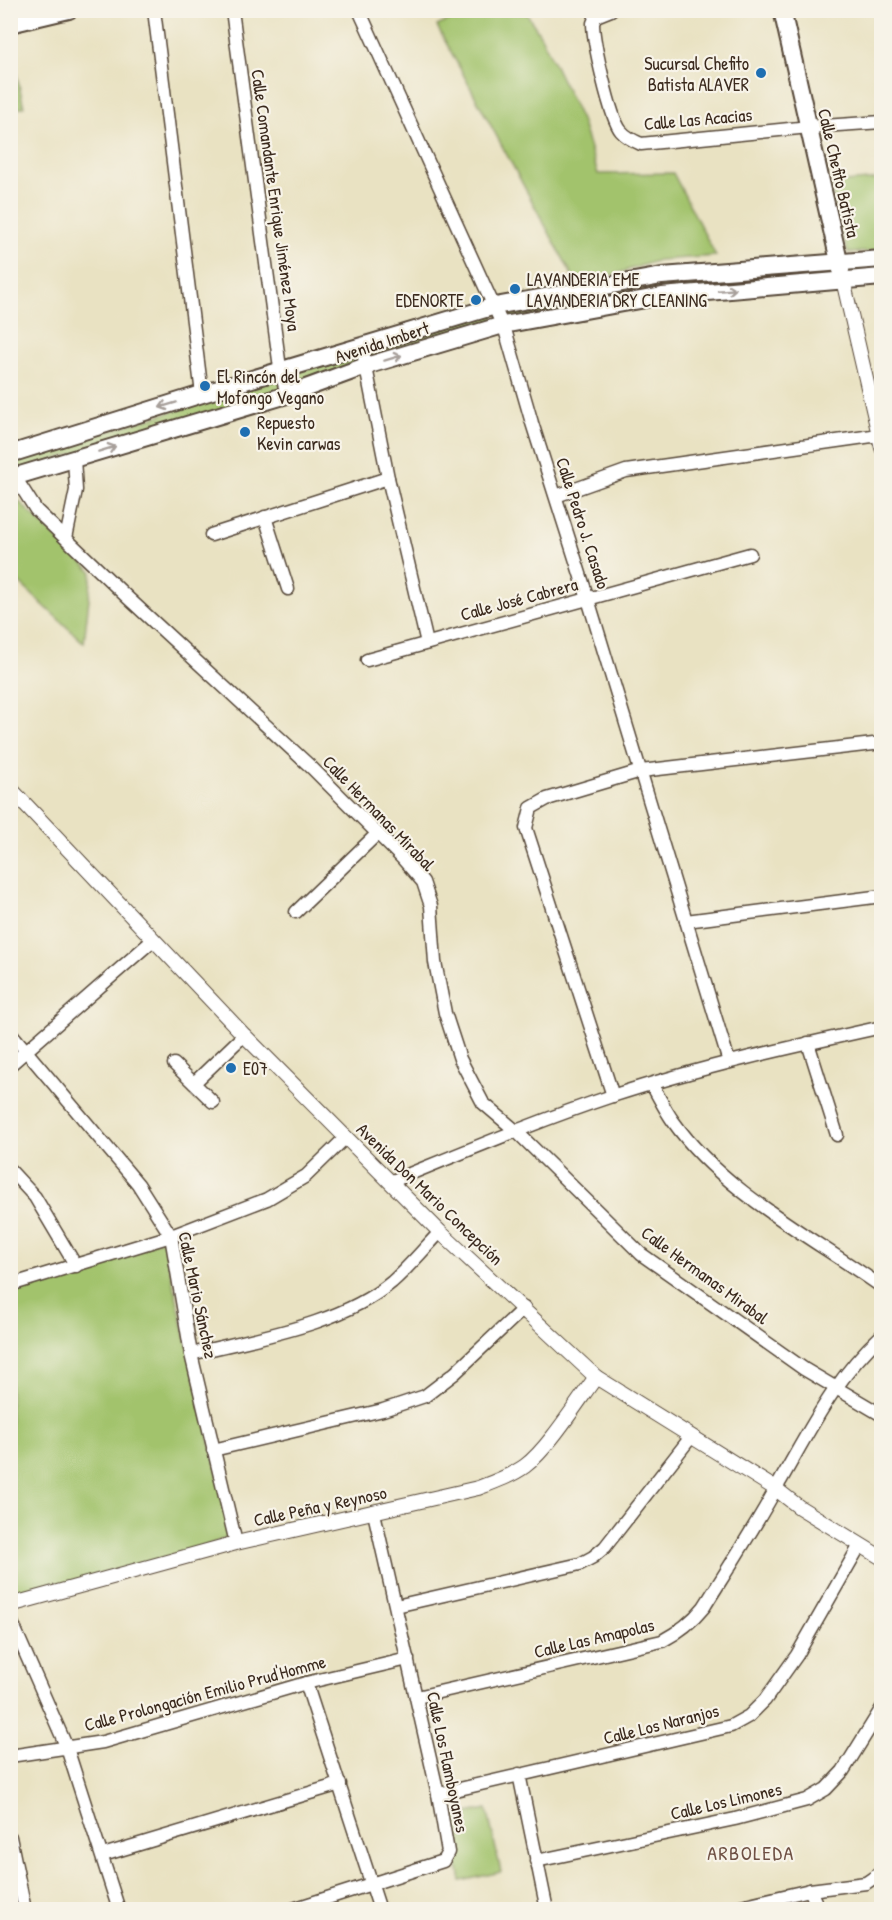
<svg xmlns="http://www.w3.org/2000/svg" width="892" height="1920" font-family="'Patrick Hand',sans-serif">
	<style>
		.green { fill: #a2c36c; stroke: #6e7645; stroke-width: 1.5 }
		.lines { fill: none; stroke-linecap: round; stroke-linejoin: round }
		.minor-casing { stroke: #554637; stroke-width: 15 }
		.tertiary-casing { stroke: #554637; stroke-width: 16 }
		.secondary-casing { stroke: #554637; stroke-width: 20 }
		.minor { stroke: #fff; stroke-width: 12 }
		.tertiary { stroke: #fff; stroke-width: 14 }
		.secondary { stroke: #fff; stroke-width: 16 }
		.oneway { stroke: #a79f9a }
		.poi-dot { fill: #1f6fb2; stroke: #f7f3e8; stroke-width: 2 }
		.labels { text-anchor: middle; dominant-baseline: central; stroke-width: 4.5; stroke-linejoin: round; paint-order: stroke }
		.poi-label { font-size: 18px; fill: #3b2a1e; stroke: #f7f3e8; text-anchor: start }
		.street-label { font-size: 18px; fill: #3b2a1e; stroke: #f7f3e8 }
		.neighbourhood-label { font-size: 20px; letter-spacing: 1.5px; fill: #6f5044; stroke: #f7f3e8 }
	</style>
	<rect width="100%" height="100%" fill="#f7f3e8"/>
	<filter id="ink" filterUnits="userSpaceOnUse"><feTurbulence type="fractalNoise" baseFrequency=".0167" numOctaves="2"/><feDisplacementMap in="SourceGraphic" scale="12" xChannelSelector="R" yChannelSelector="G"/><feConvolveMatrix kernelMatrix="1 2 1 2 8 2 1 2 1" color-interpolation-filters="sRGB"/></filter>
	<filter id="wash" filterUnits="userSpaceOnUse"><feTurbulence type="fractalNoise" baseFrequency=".008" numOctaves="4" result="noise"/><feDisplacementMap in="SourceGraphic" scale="24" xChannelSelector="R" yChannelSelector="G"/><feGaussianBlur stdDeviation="1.35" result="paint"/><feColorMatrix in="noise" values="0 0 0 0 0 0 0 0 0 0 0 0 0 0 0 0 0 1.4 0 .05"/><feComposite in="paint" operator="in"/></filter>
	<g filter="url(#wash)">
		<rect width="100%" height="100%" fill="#e9e2c2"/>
		<g class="green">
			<path d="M 468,11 L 525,11 L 541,36 L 581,120 L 598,174 L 673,173 L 716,256 L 659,260 L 578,286 L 437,26 Z"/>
			<path d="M 10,46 L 24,107 L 11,109 L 10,109 Z"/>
			<path d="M 881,179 L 881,251 L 848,253 L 836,215 L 832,183 Z"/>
			<path d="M 835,267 L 835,276 L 507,320 L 506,309 L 665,281 Z"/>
			<path d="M 492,312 L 496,323 L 370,361 L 368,351 Z"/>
			<path d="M 359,352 L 360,363 L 291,388 L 289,375 Z"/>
			<path d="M 279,379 L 283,393 L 18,470 L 13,460 Z"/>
			<path d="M 10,493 L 92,572 L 84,643 L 11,575 Z"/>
			<path d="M 163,1239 L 232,1536 L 147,1568 L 11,1600 L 10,1293 Z"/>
			<path d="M 487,1809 L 501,1872 L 461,1881 L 448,1817 Z"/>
		</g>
	</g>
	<g filter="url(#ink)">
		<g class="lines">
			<g class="minor-casing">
				<g id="minor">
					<path d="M 154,10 L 202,394"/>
					<path d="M 232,10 L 280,368 L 287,395"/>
					<path d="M 359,10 L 506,333 L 532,423 L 588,599 L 729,1062"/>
					<path d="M 611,10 L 596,16 L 593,23 C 593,41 610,118 621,131 C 626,137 634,141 641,144 L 809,127 L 882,122"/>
					<path d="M 362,347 L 388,478 L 427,643"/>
					<path d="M 10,466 L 15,477 L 36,510 L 128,598 L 312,768 L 403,859 L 423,882 L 431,906 L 435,962 L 445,1013 L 460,1059 L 483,1103 L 516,1131 L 641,1254 L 804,1369 L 882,1415"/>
					<path d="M 556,496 L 626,471 L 879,435"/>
					<path d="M 265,517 L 288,589"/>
					<path d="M 211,535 L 388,478"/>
					<path d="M 66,538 L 76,490 L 74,459"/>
					<path d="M 367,660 L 750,554"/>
					<path d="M 296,912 L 377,834"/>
					<path d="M 686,921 L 882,896"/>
					<path d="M 10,1032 L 138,1184 L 171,1236 L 191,1354 L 236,1543"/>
					<path d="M 808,1043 L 837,1135"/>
					<path d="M 174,1064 L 213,1102"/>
					<path d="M 10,1065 L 153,940"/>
					<path d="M 194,1083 L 244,1035"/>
					<path d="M 652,1085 C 659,1097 665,1110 673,1121 C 723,1192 812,1237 882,1287"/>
					<path d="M 613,1096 L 526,828 L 531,808 L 547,799 L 641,771 L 882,743"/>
					<path d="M 10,1170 L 35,1197 L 76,1266"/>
					<path d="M 390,1182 C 464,1152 537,1121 612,1096 C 700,1067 791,1047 882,1027"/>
					<path d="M 10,1285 L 171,1236 L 267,1199 L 306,1176 L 346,1137"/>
					<path d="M 191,1354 C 255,1338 341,1325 392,1282 C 409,1267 424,1249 440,1232"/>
					<path d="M 213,1450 L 383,1410 L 425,1396 L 455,1373 L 524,1308"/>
					<path d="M 396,1606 L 580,1564 L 593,1557 L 605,1547 L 691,1437"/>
					<path d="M 10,1618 L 67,1748 L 119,1910"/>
					<path d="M 306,1683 L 380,1910"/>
					<path d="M 417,1697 L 662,1641 C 679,1632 692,1622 704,1607 C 729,1567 755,1527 778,1485 C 810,1430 834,1379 882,1335"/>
					<path d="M 10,1756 L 103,1742 L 306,1683 L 408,1659"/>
					<path d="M 519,1774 L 547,1910"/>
					<path d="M 438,1794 L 731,1726 L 749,1716 L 765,1700 L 797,1655 L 860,1545"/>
					<path d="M 10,1837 L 25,1910"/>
					<path d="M 103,1855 L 340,1784"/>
					<path d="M 536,1861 L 735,1819 L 807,1800 L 826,1789 L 843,1771 L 882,1708"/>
					<path d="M 810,1890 L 819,1910"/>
					<path d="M 290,1910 L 443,1861 L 448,1852 L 438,1794 L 374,1513"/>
					<path d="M 724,1910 L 810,1890 L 866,1883 L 882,1872"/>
				</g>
			</g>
			<g class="tertiary-casing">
				<g id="tertiary">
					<path d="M 843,280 L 882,448"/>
					<path d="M 10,788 L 244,1035 L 440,1232 L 596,1377 L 776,1489 L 799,1507 L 882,1558"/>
					<path d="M 10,1605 L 236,1543 L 478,1488 C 494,1482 511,1476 525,1466 C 548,1449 578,1401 596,1377"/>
				</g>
			</g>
			<g class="secondary-casing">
				<g id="secondary">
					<path d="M 782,10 L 841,270"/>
					<path d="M 10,24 L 69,10"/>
					<path d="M 10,454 L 202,394 L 495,306 L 662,276 L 882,259"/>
					<path d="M 10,478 L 287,395 L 366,366 L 503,325 L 662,296 L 882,277"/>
				</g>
			</g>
			<use href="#minor" class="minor"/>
			<use href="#tertiary" class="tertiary"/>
			<use href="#secondary" class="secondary"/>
		</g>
		<defs><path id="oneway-shaft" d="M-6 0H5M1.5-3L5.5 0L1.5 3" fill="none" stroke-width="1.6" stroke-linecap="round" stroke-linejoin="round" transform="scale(1.5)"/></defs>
		<g class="oneway">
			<use href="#oneway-shaft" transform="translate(727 290) rotate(-5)"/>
			<use href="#oneway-shaft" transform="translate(393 358) rotate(-17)"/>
			<use href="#oneway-shaft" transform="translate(168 405) rotate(163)"/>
			<use href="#oneway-shaft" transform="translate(107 449) rotate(-17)"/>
		</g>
	</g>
	<g class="poi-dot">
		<circle cx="761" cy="73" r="6"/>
		<circle cx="515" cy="289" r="6"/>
		<circle cx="476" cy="300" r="6"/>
		<circle cx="205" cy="386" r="6"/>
		<circle cx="245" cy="432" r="6"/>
		<circle cx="231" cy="1068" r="6"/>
	</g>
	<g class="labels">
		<g class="poi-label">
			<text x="749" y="63" text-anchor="end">Sucursal Chefito<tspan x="749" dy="21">Batista ALAVER</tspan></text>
			<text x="527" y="279">LAVANDERIA EME<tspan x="527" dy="21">LAVANDERIA DRY CLEANING</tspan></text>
			<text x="464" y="300" text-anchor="end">EDENORTE</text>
			<text x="217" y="376">El Rincón del<tspan x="217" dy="21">Mofongo Vegano</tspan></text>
			<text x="257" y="422">Repuesto<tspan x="257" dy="21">Kevin carwas</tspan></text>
			<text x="243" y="1068">E07</text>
		</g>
		<g class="street-label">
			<text transform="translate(698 119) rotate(-5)">Calle Las Acacias</text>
			<text transform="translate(839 173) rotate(77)">Calle Chefito Batista</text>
			<text transform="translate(276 200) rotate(82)">Calle Comandante Enrique Jiménez Moya</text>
			<text transform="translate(382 342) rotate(-18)">Avenida Imbert</text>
			<text transform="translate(583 523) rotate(72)">Calle Pedro J. Casado</text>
			<text transform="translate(519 599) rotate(-15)">Calle José Cabrera</text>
			<text transform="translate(379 813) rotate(46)">Calle Hermanas Mirabal</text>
			<text transform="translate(430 1194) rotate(44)">Avenida Don Mario Concepción</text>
			<text transform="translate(705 1275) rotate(36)">Calle Hermanas Mirabal</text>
			<text transform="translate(198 1295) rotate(78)">Calle Mario Sánchez</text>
			<text transform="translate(320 1506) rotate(-12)">Calle Peña y Reynoso</text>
			<text transform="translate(594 1638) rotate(-13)">Calle Las Amapolas</text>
			<text transform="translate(205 1693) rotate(-15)">Calle Prolongación Emilio Prud'Homme</text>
			<text transform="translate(661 1724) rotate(-14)">Calle Los Naranjos</text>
			<text transform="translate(448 1762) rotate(78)">Calle Los Flamboyanes</text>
			<text transform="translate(726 1801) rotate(-13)">Calle Los Limones</text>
		</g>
		<g class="neighbourhood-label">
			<text x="751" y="1852">ARBOLEDA</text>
		</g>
	</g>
	<rect width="892" height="1920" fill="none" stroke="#f7f3e8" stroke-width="36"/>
</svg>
